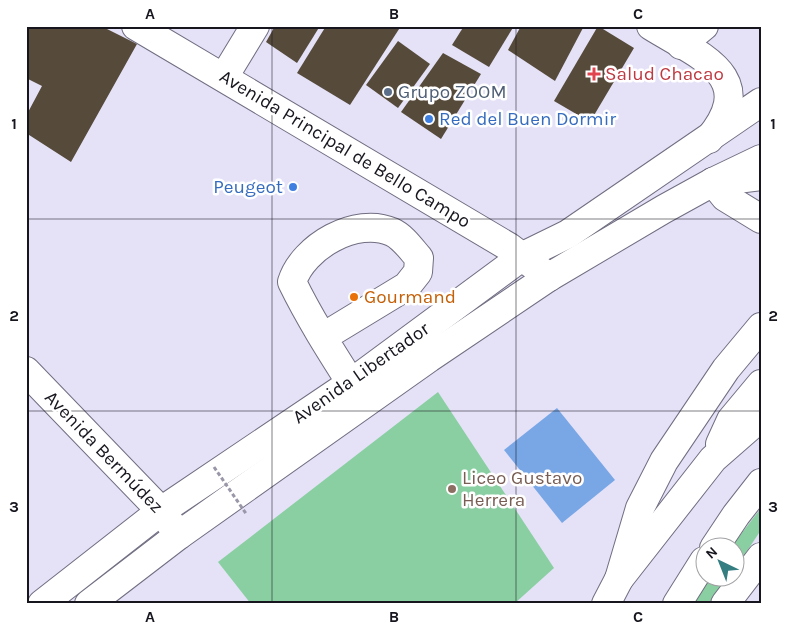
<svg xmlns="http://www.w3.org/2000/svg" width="787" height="630" font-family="Karla,sans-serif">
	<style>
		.green { fill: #8acfa2 }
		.water { fill: #79a7e6 }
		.building { fill: #564a3a }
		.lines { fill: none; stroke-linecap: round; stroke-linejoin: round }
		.minor-casing { stroke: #706e81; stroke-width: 30 }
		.major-casing { stroke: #706e81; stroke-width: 30 }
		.highway-casing { stroke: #706e81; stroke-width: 30 }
		.minor { stroke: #fff; stroke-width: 28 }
		.major { stroke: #fff; stroke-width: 28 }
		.highway { stroke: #fff; stroke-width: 28 }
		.path-bridge { stroke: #9997a8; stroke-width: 3; stroke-dasharray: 4 2.5; stroke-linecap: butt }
		.grid { fill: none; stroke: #17161e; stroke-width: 1; stroke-opacity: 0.55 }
		.health-dot { fill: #e0444e; stroke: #fff; stroke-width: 2 }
		.service-dot { fill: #5c6f8a; stroke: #fff; stroke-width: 2 }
		.shop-dot { fill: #3f7fe0; stroke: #fff; stroke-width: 2 }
		.food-dot { fill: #e8710a; stroke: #fff; stroke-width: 2 }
		.education-dot { fill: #8d6e63; stroke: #fff; stroke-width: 2 }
		.labels { text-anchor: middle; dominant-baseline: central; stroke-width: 5; stroke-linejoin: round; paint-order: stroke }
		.health-label { font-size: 19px; fill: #be3a42; stroke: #fff; text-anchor: start }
		.service-label { font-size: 19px; fill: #4e5e75; stroke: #fff; text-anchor: start }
		.shop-label { font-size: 19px; fill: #366cbe; stroke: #fff; text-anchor: start }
		.street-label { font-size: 19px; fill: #17161e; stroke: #fff }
		.food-label { font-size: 19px; fill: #c56008; stroke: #fff; text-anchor: start }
		.education-label { font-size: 19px; fill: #785e54; stroke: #fff; text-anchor: start }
		.neatline { fill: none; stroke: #17161e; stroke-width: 2 }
		.grid-label { font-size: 16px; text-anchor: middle; font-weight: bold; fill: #17161e }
	</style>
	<rect width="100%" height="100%" fill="#e5e2f8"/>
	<g class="green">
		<path d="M 438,392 L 554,568 L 514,604 L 251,604 L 218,562 Z"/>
		<path d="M 761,508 L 761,530 L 735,569 L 734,548 L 731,547 Z"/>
		<path d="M 708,578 L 729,578 L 711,604 L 692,604 Z"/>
	</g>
	<path class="water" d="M 557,408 L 615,480 L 562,523 L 504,450 Z"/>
	<g class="building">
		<path d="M 26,26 L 101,26 L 137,44 L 71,162 L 26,133 L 26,116 L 42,86 L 26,78 Z"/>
		<path d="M 275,26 L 320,26 L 297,63 L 266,42 Z"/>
		<path d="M 326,26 L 401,26 L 350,105 L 297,73 Z"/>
		<path d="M 464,26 L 514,26 L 489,67 L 452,45 Z"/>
		<path d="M 521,26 L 584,26 L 555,81 L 508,50 Z"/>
		<path d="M 598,26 L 634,48 L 590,122 L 554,101 Z"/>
		<path d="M 398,41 L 430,64 L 398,108 L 366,85 Z"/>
		<path d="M 443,53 L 481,74 L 441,139 L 401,112 Z"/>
	</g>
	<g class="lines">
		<g class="minor-casing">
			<g id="minor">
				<path d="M 136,26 L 509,247 L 549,277"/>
				<path d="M 651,26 C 699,56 761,76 709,139"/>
				<path d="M 681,45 L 704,26"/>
				<path d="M 224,77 L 255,26"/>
				<path d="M 323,337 L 407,286 L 418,272 L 419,258 C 411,249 403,237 392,232 C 356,216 303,247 292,282 C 309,317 330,350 351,383"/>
				<path d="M 26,371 L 161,511 L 179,535"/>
			</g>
		</g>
		<g class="major-casing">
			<g id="major">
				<path d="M 42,604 L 161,511 L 351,383 L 523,256 L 568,234 L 761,102"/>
				<path d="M 89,604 L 179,535 L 429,358 L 549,277 L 664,209 L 713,182 L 761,159"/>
			</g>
		</g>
		<g class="highway-casing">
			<g id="highway">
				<path d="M 713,182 L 725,197 L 761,219"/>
				<path d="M 713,182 L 761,176"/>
				<path d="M 720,444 L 731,420 L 761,384"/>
				<path d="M 714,548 L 736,515 L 761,483"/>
				<path d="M 619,579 L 640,508 L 664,461 L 726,369 L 761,327"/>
				<path d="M 606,604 L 619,579 L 713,459 L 761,417"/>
				<path d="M 677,604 L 704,561"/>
				<path d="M 725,604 L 761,557"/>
			</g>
		</g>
		<use href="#minor" class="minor"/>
		<use href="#major" class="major"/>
		<use href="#highway" class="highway"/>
		<path class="path-bridge" d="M 214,467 L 247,515"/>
	</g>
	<path class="grid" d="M 272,26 L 272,604M 516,26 L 516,604M 26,219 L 761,219M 26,411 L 761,411"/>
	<path class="health-dot" d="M591.5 66.5h5v5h5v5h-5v5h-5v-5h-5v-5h5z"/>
	<circle class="service-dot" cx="388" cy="92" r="5"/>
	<g class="shop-dot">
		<circle cx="429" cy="119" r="5"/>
		<circle cx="293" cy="187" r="5"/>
	</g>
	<circle class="food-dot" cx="354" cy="297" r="5"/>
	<circle class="education-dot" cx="452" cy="489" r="5"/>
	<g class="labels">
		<g class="health-label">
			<text x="605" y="74">Salud Chacao</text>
		</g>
		<g class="service-label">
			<text x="398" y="92">Grupo ZOOM</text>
		</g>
		<g class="shop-label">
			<text x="439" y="119">Red del Buen Dormir</text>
			<text x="283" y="187" text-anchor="end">Peugeot</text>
		</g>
		<g class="street-label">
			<text transform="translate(345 149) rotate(31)">Avenida Principal de Bello Campo</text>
			<text transform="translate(361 373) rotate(-35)">Avenida Libertador</text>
			<text transform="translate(104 452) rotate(46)">Avenida Bermúdez</text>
		</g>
		<g class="food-label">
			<text x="364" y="297">Gourmand</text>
		</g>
		<g class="education-label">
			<text x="462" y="478">Liceo Gustavo<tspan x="462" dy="22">Herrera</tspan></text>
		</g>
	</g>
	<rect width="787" height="630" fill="none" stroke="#ffffff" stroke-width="55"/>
	<g transform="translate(720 562) rotate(317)"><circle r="24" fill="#ffffff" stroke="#a2a2a5"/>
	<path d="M0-4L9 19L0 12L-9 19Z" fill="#347d80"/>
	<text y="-8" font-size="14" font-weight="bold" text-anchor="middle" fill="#17161e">N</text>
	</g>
	<rect x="28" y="28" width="732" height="574" class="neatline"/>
	<g class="grid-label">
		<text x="150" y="19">A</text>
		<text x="394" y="19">B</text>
		<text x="638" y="19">C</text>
		<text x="14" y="129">1</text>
		<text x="773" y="129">1</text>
		<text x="14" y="321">2</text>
		<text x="773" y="321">2</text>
		<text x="14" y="512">3</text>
		<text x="773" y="512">3</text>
		<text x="150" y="622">A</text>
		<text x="394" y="622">B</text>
		<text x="638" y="622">C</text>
	</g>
</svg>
